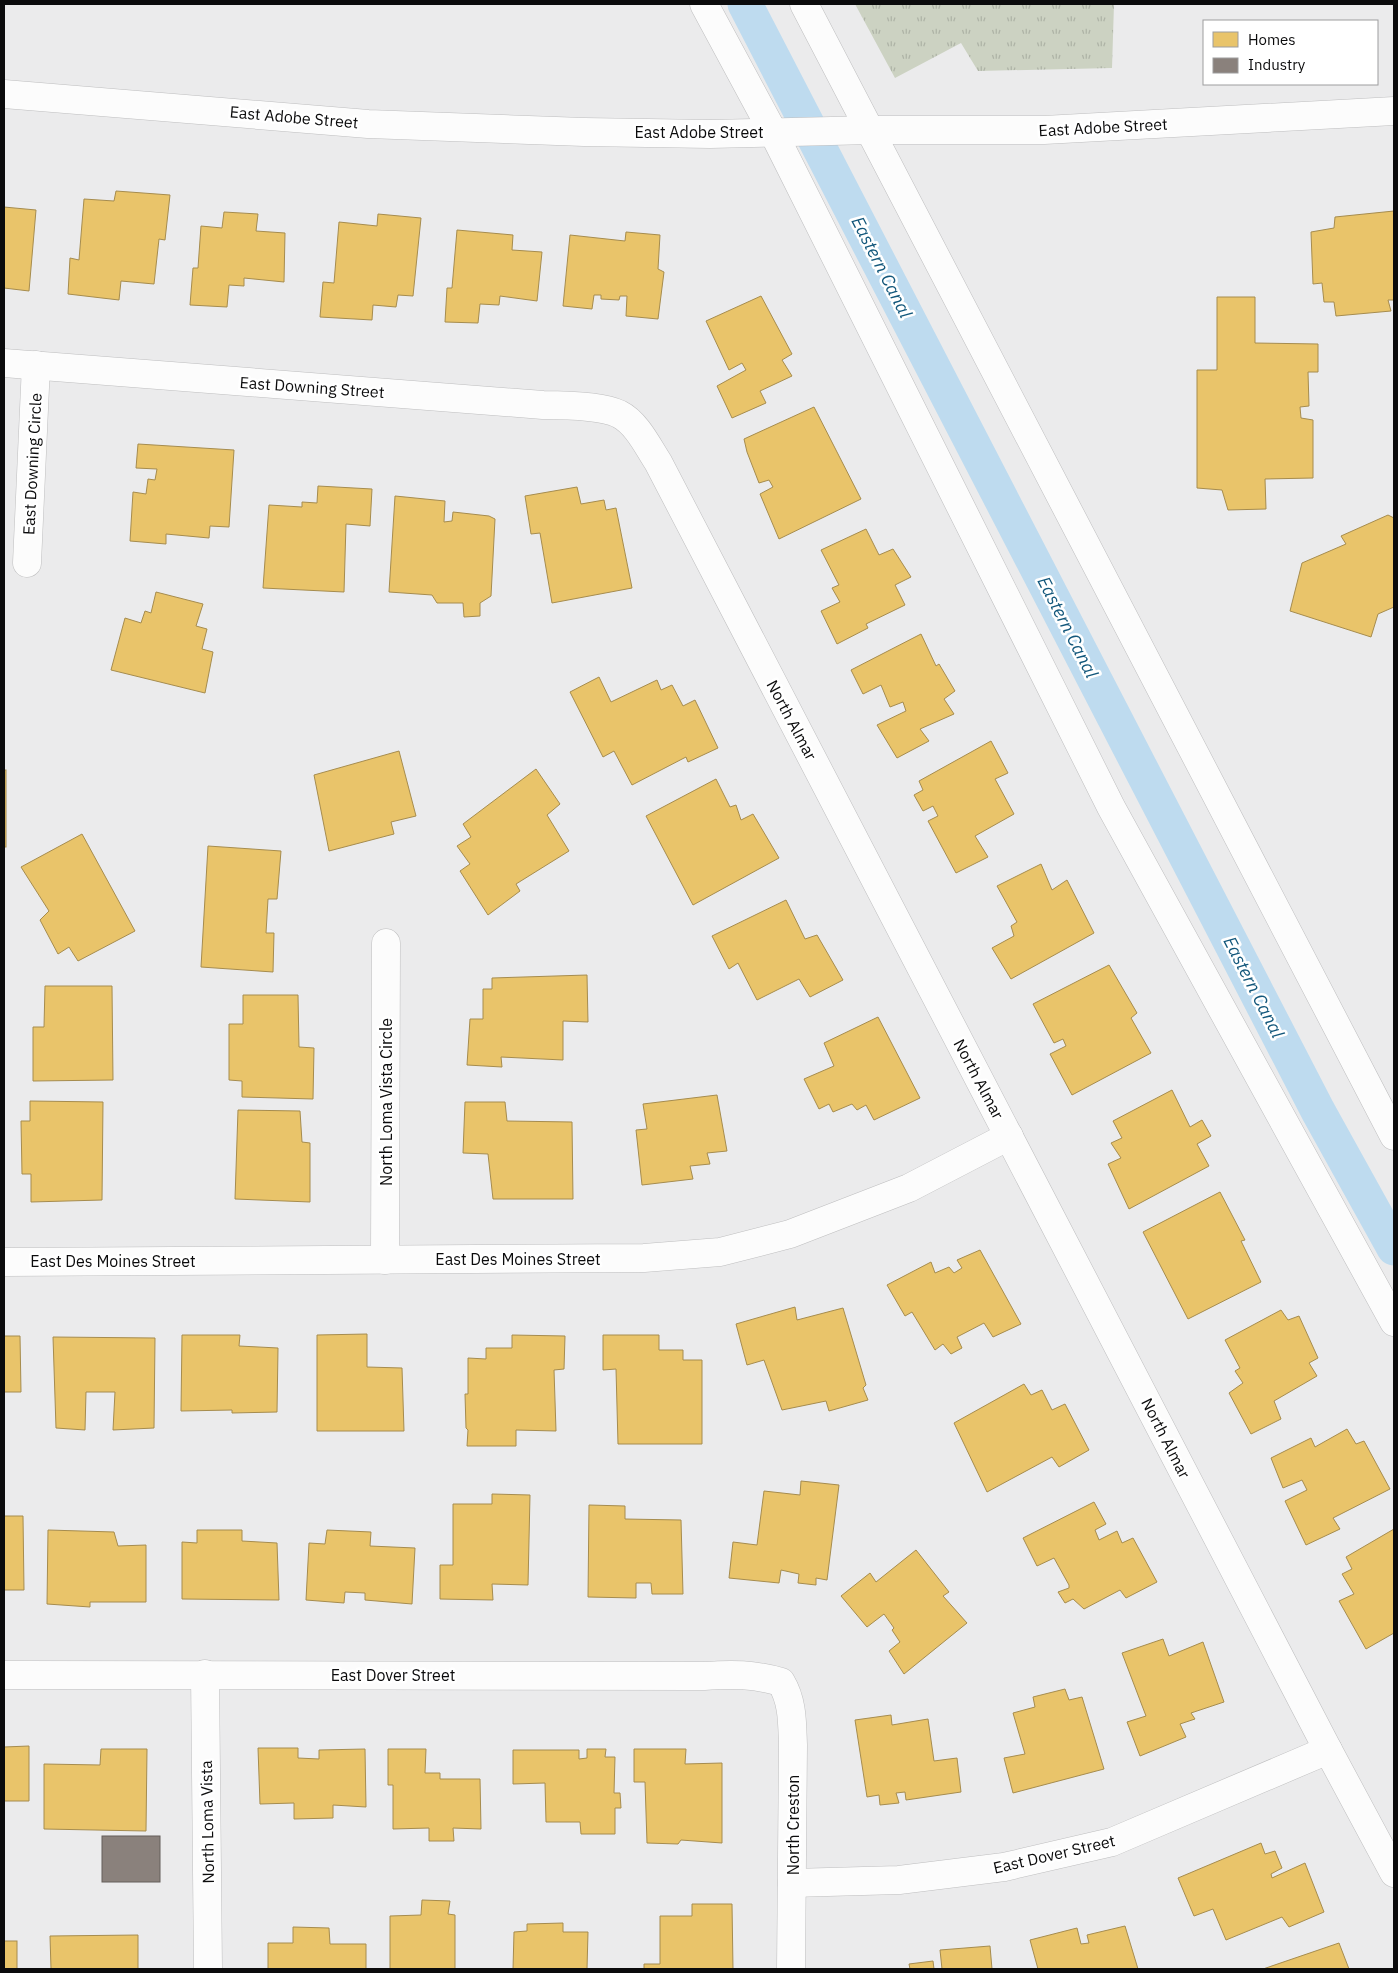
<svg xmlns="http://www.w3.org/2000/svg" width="1398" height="1973" font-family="'IBM Plex Sans',sans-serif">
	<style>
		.park { fill: url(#park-tufts) }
		.homes { fill: #e9c46a; stroke: #a68c4e }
		.industry { fill: #8a817c; stroke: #645e5a }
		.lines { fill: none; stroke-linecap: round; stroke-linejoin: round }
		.canal { stroke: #bedbef; stroke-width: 35 }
		.minor-casing { stroke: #bebebf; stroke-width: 29 }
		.minor { stroke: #fcfcfc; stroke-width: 28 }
		.labels { text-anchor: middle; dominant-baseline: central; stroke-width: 5; stroke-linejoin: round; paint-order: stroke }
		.street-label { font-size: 16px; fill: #0b0b0c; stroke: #fff }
		.water-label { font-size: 18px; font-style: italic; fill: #12577b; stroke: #fff }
	</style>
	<defs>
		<pattern id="park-tufts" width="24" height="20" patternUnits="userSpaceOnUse" patternTransform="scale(1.25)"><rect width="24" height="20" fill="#ccd2c2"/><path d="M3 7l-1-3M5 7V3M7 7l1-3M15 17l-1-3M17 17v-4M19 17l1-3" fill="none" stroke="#aeb3a6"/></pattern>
	</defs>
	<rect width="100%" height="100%" fill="#ebebec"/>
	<path class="park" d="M 855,4 L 1114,4 L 1112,68 L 978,71 L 961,43 L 895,78 Z"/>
	<g class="homes">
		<path d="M 116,191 L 170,195 L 165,240 L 159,239 L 154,284 L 121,281 L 119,300 L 68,294 L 70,258 L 79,260 L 84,199 L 114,201 Z"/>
		<path d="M 4,207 L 36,210 L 29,291 L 4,288 Z"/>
		<path d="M 1394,211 L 1394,300 L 1388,300 L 1391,311 L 1336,316 L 1334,302 L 1324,302 L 1322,283 L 1313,284 L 1311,232 L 1334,228 L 1335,217 Z"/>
		<path d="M 224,212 L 258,214 L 256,231 L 285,233 L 284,282 L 244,278 L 244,286 L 229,285 L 227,307 L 190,305 L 193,268 L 198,268 L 201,226 L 222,228 Z"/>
		<path d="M 378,214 L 421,218 L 413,296 L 398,295 L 396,307 L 373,305 L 372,320 L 320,317 L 323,282 L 334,283 L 339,222 L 377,226 Z"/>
		<path d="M 457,230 L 513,235 L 512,250 L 542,252 L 537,301 L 500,296 L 499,305 L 480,304 L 478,323 L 445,322 L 447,288 L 452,288 Z"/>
		<path d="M 626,232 L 660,235 L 658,269 L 664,272 L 658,319 L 626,316 L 627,296 L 620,296 L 619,300 L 601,299 L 601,295 L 594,295 L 592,309 L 563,306 L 570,235 L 625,241 Z"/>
		<path d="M 761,296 L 792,354 L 782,360 L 792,376 L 760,391 L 766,403 L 732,418 L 717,386 L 746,370 L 742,363 L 729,370 L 706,321 Z"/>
		<path d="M 1217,297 L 1255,297 L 1255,343 L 1318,344 L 1318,372 L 1308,372 L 1309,406 L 1300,407 L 1301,418 L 1313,420 L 1313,478 L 1265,479 L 1266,509 L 1228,510 L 1222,490 L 1197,488 L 1197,370 L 1217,370 Z"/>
		<path d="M 814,407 L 861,499 L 779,539 L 760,494 L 773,487 L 769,480 L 759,483 L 747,452 L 744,439 Z"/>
		<path d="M 138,444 L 234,450 L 229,527 L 210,526 L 209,538 L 166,534 L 166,544 L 130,541 L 133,492 L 146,494 L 148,479 L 155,480 L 157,469 L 136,468 Z"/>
		<path d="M 318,486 L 372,489 L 370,526 L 346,524 L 344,592 L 263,588 L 269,505 L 302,507 L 302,502 L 317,503 Z"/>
		<path d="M 577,487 L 581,504 L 604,500 L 606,510 L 616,508 L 632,588 L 552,603 L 540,533 L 531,534 L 525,496 Z"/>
		<path d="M 395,496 L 445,501 L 444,522 L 452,521 L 453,512 L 489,516 L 495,519 L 491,596 L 480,603 L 480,616 L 464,617 L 463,603 L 437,603 L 432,595 L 389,592 Z"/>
		<path d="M 1388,515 L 1394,518 L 1394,607 L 1378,614 L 1371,637 L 1290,611 L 1302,563 L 1346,544 L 1341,536 Z"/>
		<path d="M 866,529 L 879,555 L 893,549 L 911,577 L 895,585 L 905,605 L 866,624 L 868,628 L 837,644 L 821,611 L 840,602 L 832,588 L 839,585 L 821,550 Z"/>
		<path d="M 156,592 L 203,604 L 196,626 L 207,629 L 202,649 L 213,652 L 205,693 L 111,670 L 125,618 L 141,623 L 145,611 L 151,613 Z"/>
		<path d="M 921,634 L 936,666 L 939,664 L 955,691 L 944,699 L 954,714 L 920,729 L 929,741 L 897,758 L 877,725 L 906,711 L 903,702 L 890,707 L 881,685 L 863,694 L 851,670 Z"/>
		<path d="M 599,677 L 611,702 L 657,680 L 661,690 L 672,685 L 683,706 L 695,700 L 718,748 L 688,762 L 686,757 L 632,785 L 614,751 L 603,757 L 570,692 Z"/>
		<path d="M 991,741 L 1008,773 L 995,779 L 1014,814 L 975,836 L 988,857 L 956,873 L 928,821 L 938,816 L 933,806 L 923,811 L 914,795 L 923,790 L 919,781 Z"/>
		<path d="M 399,751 L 416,816 L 391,822 L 394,834 L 329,851 L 314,775 Z"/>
		<path d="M 536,769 L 560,804 L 547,815 L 569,851 L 516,884 L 520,891 L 488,915 L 460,871 L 470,864 L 457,846 L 471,837 L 463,824 Z"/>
		<rect x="4" y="770" width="2" height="77"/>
		<path d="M 716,779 L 730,807 L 736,805 L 741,820 L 753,814 L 779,858 L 693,905 L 646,816 Z"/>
		<path d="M 82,834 L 135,931 L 78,961 L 69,947 L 58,954 L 40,920 L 49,911 L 21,867 Z"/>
		<path d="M 208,846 L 281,851 L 277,899 L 268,899 L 266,933 L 274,933 L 273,972 L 201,967 Z"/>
		<path d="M 1041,864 L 1052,890 L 1067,880 L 1094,933 L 1011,979 L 992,948 L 1014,936 L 1011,926 L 1017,922 L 997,886 Z"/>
		<path d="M 786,900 L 805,939 L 817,935 L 843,980 L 810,997 L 799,979 L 757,1000 L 738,963 L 729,969 L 712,936 Z"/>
		<path d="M 1109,965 L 1137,1013 L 1131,1018 L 1151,1053 L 1072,1095 L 1050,1054 L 1066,1046 L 1063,1039 L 1054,1043 L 1033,1004 Z"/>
		<path d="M 587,975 L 588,1022 L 563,1021 L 563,1060 L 501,1057 L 502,1067 L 467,1065 L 470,1019 L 483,1019 L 483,989 L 492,989 L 492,978 Z"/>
		<path d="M 45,986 L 112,986 L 113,1080 L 33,1081 L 33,1027 L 44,1027 Z"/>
		<path d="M 243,995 L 298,995 L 299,1047 L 314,1048 L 313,1099 L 242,1097 L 242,1081 L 229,1080 L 229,1024 L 243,1024 Z"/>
		<path d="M 878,1017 L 920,1098 L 874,1120 L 866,1105 L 857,1110 L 852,1104 L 833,1112 L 829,1104 L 819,1109 L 804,1079 L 834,1066 L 824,1043 Z"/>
		<path d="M 1172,1090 L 1190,1127 L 1202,1120 L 1211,1136 L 1197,1144 L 1209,1166 L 1129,1209 L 1108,1164 L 1121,1158 L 1111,1143 L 1122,1138 L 1113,1121 Z"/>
		<path d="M 717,1095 L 727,1151 L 707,1153 L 710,1164 L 690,1166 L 693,1179 L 642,1185 L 636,1130 L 647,1129 L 643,1104 Z"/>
		<path d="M 30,1101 L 103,1102 L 102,1200 L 31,1202 L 31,1174 L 22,1174 L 21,1121 L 30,1121 Z"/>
		<path d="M 465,1102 L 505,1102 L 507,1121 L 572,1122 L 573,1199 L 493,1199 L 488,1154 L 463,1153 Z"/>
		<path d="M 238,1110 L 300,1111 L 302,1142 L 310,1143 L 310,1202 L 235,1199 Z"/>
		<path d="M 1220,1192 L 1245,1240 L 1241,1241 L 1261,1282 L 1188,1319 L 1143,1232 Z"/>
		<path d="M 980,1250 L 1021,1324 L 993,1337 L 984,1323 L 957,1337 L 962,1348 L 951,1354 L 943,1344 L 935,1350 L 912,1312 L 905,1316 L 887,1285 L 931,1262 L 935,1273 L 949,1267 L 954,1273 L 962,1268 L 957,1260 Z"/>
		<path d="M 795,1307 L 797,1320 L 843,1308 L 866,1385 L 863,1388 L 868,1400 L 829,1411 L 826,1401 L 782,1410 L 764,1360 L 747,1365 L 736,1324 Z"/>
		<path d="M 1281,1310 L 1288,1320 L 1299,1316 L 1318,1358 L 1309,1363 L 1317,1376 L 1274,1401 L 1281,1419 L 1251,1434 L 1229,1393 L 1243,1383 L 1235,1371 L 1240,1368 L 1225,1340 Z"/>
		<path d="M 367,1334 L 367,1367 L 402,1368 L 404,1431 L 317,1431 L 317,1335 Z"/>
		<path d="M 182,1335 L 240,1335 L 239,1346 L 278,1348 L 277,1412 L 232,1413 L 232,1410 L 181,1411 Z"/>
		<path d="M 512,1335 L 565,1336 L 564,1369 L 554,1370 L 556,1431 L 516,1430 L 516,1446 L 467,1446 L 468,1430 L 466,1428 L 465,1394 L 468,1394 L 468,1358 L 486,1359 L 486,1348 L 512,1348 Z"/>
		<path d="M 603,1335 L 659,1335 L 659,1350 L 683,1350 L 683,1360 L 702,1360 L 702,1444 L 618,1444 L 616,1369 L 603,1370 Z"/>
		<path d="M 4,1336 L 20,1336 L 21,1392 L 4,1392 Z"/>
		<path d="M 53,1337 L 155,1338 L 154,1428 L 113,1430 L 115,1392 L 86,1392 L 85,1430 L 56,1428 Z"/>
		<path d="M 1024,1384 L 1031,1395 L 1042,1390 L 1052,1410 L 1065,1404 L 1089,1450 L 1059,1467 L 1052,1457 L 987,1492 L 954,1423 Z"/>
		<path d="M 1347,1429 L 1356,1444 L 1364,1441 L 1390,1489 L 1333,1518 L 1340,1529 L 1306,1545 L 1285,1501 L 1307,1490 L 1302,1480 L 1283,1488 L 1271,1458 L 1311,1438 L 1315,1447 Z"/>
		<path d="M 801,1481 L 839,1485 L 827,1580 L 816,1578 L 816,1585 L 798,1583 L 799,1574 L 781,1570 L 779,1583 L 729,1578 L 733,1542 L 757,1545 L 764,1491 L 800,1495 Z"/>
		<path d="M 492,1494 L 530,1495 L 528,1585 L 492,1584 L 493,1600 L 440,1599 L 440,1565 L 453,1565 L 453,1504 L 492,1504 Z"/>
		<path d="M 1094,1502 L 1106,1524 L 1095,1530 L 1099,1540 L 1117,1531 L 1122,1543 L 1133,1538 L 1157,1582 L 1126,1598 L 1120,1590 L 1084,1609 L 1073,1599 L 1065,1603 L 1058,1592 L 1069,1588 L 1069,1585 L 1054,1558 L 1037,1566 L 1023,1538 Z"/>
		<path d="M 589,1505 L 625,1506 L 625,1519 L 681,1520 L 683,1594 L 652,1594 L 651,1583 L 636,1583 L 636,1598 L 588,1597 Z"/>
		<path d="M 4,1516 L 23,1516 L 24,1590 L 4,1590 Z"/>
		<path d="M 1394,1529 L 1394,1633 L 1366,1649 L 1339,1601 L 1354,1594 L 1342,1574 L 1352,1569 L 1346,1557 Z"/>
		<path d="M 48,1530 L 114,1532 L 118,1546 L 146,1545 L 146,1602 L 90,1602 L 90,1607 L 47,1604 Z"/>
		<path d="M 197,1530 L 242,1530 L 242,1541 L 277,1543 L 279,1600 L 182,1599 L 182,1542 L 197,1543 Z"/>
		<path d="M 327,1530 L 371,1532 L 370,1546 L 415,1548 L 412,1604 L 365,1600 L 365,1593 L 345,1592 L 344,1603 L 306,1600 L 309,1543 L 325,1544 Z"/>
		<path d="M 916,1550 L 949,1592 L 943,1596 L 967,1623 L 904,1674 L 889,1651 L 900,1642 L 892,1630 L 894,1628 L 884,1614 L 867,1627 L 841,1596 L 870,1573 L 876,1582 Z"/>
		<path d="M 1163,1639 L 1169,1656 L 1203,1642 L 1224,1702 L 1191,1713 L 1195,1719 L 1180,1724 L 1186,1737 L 1140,1756 L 1127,1722 L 1146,1716 L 1122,1653 Z"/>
		<path d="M 1065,1689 L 1069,1700 L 1082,1697 L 1104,1769 L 1013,1793 L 1004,1758 L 1025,1754 L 1013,1713 L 1035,1707 L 1033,1697 Z"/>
		<path d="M 891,1715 L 892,1725 L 928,1719 L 934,1761 L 957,1758 L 961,1792 L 906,1800 L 905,1792 L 896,1793 L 899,1803 L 880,1805 L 879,1795 L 867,1797 L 855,1720 Z"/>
		<path d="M 29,1746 L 29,1801 L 4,1801 L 4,1747 Z"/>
		<path d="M 258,1748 L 298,1748 L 298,1758 L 319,1759 L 319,1750 L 365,1749 L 366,1807 L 333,1805 L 333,1818 L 294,1819 L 294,1803 L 260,1804 Z"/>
		<path d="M 101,1749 L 147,1749 L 146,1831 L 44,1829 L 44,1764 L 100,1765 Z"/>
		<path d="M 388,1749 L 426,1749 L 425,1773 L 440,1773 L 440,1779 L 480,1779 L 481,1829 L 453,1828 L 454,1841 L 429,1841 L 429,1828 L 393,1829 L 393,1785 L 388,1785 Z"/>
		<path d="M 587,1749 L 606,1749 L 605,1757 L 615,1757 L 614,1793 L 620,1793 L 621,1808 L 615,1808 L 615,1834 L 581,1834 L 580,1822 L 546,1822 L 545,1783 L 513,1784 L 513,1750 L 579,1750 L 579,1759 L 587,1758 Z"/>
		<path d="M 634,1749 L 686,1749 L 685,1764 L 722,1763 L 722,1843 L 681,1840 L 678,1844 L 647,1843 L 645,1782 L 634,1782 Z"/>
		<path d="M 1261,1843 L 1265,1854 L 1275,1851 L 1282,1868 L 1271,1874 L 1272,1878 L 1305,1863 L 1324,1912 L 1289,1927 L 1282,1917 L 1226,1940 L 1213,1909 L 1194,1916 L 1178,1878 Z"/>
		<path d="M 422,1900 L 450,1901 L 448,1914 L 455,1915 L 455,1969 L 390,1969 L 390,1916 L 421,1915 Z"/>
		<path d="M 692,1904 L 732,1904 L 733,1969 L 644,1969 L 644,1964 L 660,1964 L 660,1916 L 692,1916 Z"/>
		<path d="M 563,1923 L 563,1932 L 588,1932 L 587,1969 L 513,1969 L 514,1932 L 527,1931 L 527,1924 Z"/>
		<path d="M 1125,1926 L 1138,1969 L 1038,1969 L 1030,1940 L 1077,1928 L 1081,1944 L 1089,1943 L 1087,1935 Z"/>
		<path d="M 293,1927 L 329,1928 L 330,1944 L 366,1944 L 366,1969 L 268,1969 L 268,1943 L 293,1943 Z"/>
		<path d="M 138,1935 L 138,1969 L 51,1969 L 50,1936 Z"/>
		<rect x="4" y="1941" width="13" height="28"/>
		<path d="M 1339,1943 L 1349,1969 L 1263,1969 Z"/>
		<path d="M 990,1946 L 992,1969 L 938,1969 L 942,1969 L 940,1950 Z"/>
		<path d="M 933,1961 L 934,1969 L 910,1969 L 909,1964 Z"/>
	</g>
	<rect class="industry" x="102" y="1836" width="58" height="46"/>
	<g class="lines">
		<path class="canal" d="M 745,4 L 1318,1111 L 1394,1248"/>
		<g class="minor-casing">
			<g id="minor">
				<path d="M 704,4 L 773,132 L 1111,807 L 1394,1322"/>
				<path d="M 804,4 L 1394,1136"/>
				<path d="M 4,94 L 368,124 L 584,132 L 710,134 L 871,130 L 1044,130 L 1394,111"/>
				<path d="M 4,363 L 543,405 C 563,405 602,406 619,414 C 637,423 648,447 658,462 L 1328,1750 L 1394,1873"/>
				<path d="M 27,563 L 36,365"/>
				<path d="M 385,1260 L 386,943"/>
				<path d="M 4,1262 L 644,1258 L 720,1252 L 790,1234 L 909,1188 L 1009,1136"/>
				<path d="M 205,1674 L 208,1969"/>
				<path d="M 4,1675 L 704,1676 C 732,1674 754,1674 781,1682 C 793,1702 792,1723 793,1745 L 791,1969"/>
				<path d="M 792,1883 L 899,1880 L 1004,1867 L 1112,1842 L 1328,1750"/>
			</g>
		</g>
		<use href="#minor" class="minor"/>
	</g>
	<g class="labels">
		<g class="street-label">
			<text transform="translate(294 117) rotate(5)">East Adobe Street</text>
			<text transform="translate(1103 127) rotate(-3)">East Adobe Street</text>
			<text x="699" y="132">East Adobe Street</text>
			<text transform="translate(312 387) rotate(4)">East Downing Street</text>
			<text transform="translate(32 464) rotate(-87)">East Downing Circle</text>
			<text transform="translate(792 720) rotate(62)">North Almar</text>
			<text transform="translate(979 1079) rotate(62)">North Almar</text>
			<text transform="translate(386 1102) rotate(-90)">North Loma Vista Circle</text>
			<text x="518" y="1259">East Des Moines Street</text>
			<text x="113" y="1261">East Des Moines Street</text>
			<text transform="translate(1166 1438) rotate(63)">North Almar</text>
			<text x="393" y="1675">East Dover Street</text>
			<text transform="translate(207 1822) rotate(-91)">North Loma Vista</text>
			<text transform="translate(793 1825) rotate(-90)">North Creston</text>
			<text transform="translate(1054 1854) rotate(-13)">East Dover Street</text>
		</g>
		<g class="water-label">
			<text transform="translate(882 267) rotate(63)">Eastern Canal</text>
			<text transform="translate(1068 627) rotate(63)">Eastern Canal</text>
			<text transform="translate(1254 987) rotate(63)">Eastern Canal</text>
		</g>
	</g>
	<rect width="1398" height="1973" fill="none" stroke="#0b0b0c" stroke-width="10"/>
	<rect x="1203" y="20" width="175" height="65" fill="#ffffff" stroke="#9d9d9e"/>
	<rect x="1213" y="32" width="25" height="15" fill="#e9c46a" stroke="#9d9d9e"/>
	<text x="1248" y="45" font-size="15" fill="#0b0b0c">Homes</text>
	<rect x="1213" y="58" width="25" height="15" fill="#8a817c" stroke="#9d9d9e"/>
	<text x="1248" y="70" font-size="15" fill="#0b0b0c">Industry</text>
</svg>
